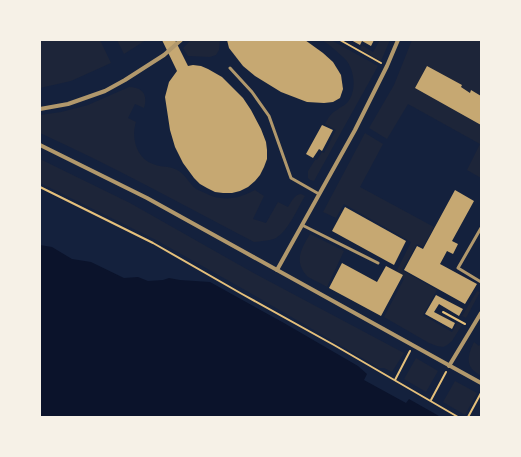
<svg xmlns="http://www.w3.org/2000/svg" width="521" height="457" font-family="Signika,sans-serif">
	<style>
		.green { fill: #1d2539 }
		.water { fill: #0b132b }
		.building { fill: #c6a872 }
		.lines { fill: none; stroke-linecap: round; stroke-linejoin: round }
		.path { stroke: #e5c07b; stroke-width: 2 }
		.service { stroke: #b1986c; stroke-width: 3 }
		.minor { stroke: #b1986c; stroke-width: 4 }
	</style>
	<rect width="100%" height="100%" fill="#14213d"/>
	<g class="green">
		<path d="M 40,40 L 100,40 L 111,63 L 71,81 L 40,88 Z"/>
		<path d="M 117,40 L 146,40 L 124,54 Z"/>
		<path d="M 191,40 L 220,40 L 219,50 L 216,55 L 210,57 L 188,56 L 183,48 Z"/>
		<path d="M 322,40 L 331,40 L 378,66 L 314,181 L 310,180 L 308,178 L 308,171 L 315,160 L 317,160 L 322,152 L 324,153 L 336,130 L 325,124 C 328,118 331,113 337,110 C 340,107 344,106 347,103 C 357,92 355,71 346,60 C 339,53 330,45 322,40 Z"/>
		<path d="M 380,40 L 390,40 L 381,61 L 360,49 L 362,45 L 373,52 Z"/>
		<path d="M 412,40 L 481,40 L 481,178 L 467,170 L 480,144 L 408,104 L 387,139 L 369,128 L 394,85 Z"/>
		<path d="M 129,87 C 143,87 148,95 144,108 L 135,104 L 128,118 L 136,122 C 131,137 136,158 153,164 C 162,168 170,165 179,171 C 186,176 190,184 196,189 C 199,190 202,192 205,193 C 222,202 238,199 255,190 L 264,196 L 253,219 L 266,223 L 278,202 L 288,207 C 292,201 294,195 301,194 L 305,196 C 297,209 289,230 276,238 C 270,241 261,241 254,242 C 183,205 113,166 40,133 L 40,115 L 61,112 L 88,105 Z"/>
		<path d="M 365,133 L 383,144 L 360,187 L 434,227 L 423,247 L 417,244 L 402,270 L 437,290 L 423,315 L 452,332 L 457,323 L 462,325 L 452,341 L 447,345 L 443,347 L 437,346 L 429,343 L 384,317 L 404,279 L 395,274 L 411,242 L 344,204 L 336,218 L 323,212 Z"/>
		<path d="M 40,159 L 130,203 L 250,271 L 404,353 L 392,372 L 384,368 L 379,368 L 245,290 L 156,240 L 40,183 Z"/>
		<path d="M 310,234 L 344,251 L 327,287 C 321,283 312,280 307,276 C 293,261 302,248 310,234 Z"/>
		<path d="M 477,291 L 480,292 L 466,318 L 462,316 Z"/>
		<path d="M 474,342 L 479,346 L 481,343 L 481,376 C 478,374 475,372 473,370 C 465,362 470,350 474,342 Z"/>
		<path d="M 416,358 L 438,371 L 426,392 L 404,379 Z"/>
		<path d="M 455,381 L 477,393 L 465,415 L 443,402 Z"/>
	</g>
	<path class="water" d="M 40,245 L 52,247 L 72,259 L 91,262 L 124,278 L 138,277 L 148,281 L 163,280 L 169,278 L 180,280 L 210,282 L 284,323 L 358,366 L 367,374 L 364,380 L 406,403 L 409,399 L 439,416 L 438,417 L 40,417 Z"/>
	<g class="building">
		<path d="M 162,40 L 175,40 L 188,66 L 193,65 L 201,66 L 208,69 L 222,77 L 243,98 L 251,110 L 261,129 L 266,142 L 267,150 L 267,159 L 264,167 L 260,175 L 255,181 L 248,187 L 240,191 L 232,193 L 223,193 L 215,192 L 207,188 L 200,184 L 194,178 L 183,163 L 175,147 L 170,130 L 165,97 L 169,82 L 177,71 Z"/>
		<path d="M 227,40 L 305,40 L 323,53 L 333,62 L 341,75 L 343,89 L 340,98 L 333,102 L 324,103 L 307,102 L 281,92 L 255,76 L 243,66 L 229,48 Z"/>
		<path d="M 351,40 L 374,40 L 371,46 L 362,41 L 360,45 Z"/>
		<path d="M 427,66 L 462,85 L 461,87 L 470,93 L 471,90 L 481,96 L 481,125 L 415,88 Z"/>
		<path d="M 322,125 L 333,130 L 322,151 L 319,149 L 313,158 L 306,154 Z"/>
		<path d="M 455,190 L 474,201 L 452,241 L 458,244 L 453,254 L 447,251 L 440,264 L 477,284 L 465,304 L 404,270 L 417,246 L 423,249 Z"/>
		<path d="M 345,207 L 406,241 L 394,265 L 332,231 Z"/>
		<path d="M 342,263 L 377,282 L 386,266 L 403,275 L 381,316 L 329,288 Z"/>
		<path d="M 436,295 L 463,309 L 459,316 L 439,304 L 434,312 L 455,323 L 452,329 L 425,314 Z"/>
	</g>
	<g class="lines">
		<g class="path">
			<path d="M 340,40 L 381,63"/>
			<path d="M 40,187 L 153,243 L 242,294 L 334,345 L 458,417"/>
			<path d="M 443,312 L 465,324"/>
			<path d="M 395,380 L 410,351"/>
			<path d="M 431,400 L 446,372"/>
			<path d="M 468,417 L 481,393"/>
		</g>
		<g class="service">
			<path d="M 230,68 L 252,92 L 269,116 L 291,178 L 319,194"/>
			<path d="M 302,225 L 378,263"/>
			<path d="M 481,228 L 458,268 L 481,282"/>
		</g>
		<g class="minor">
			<path d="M 40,109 L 68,104 L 105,91 L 125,80 L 164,55 L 181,40"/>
			<path d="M 40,145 L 147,198 L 481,383"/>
			<path d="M 277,270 L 355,130 L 387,66 L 398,40"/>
			<path d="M 449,366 L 481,313"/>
		</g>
	</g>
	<rect width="521" height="457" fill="none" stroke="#f6f1e7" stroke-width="82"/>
</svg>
